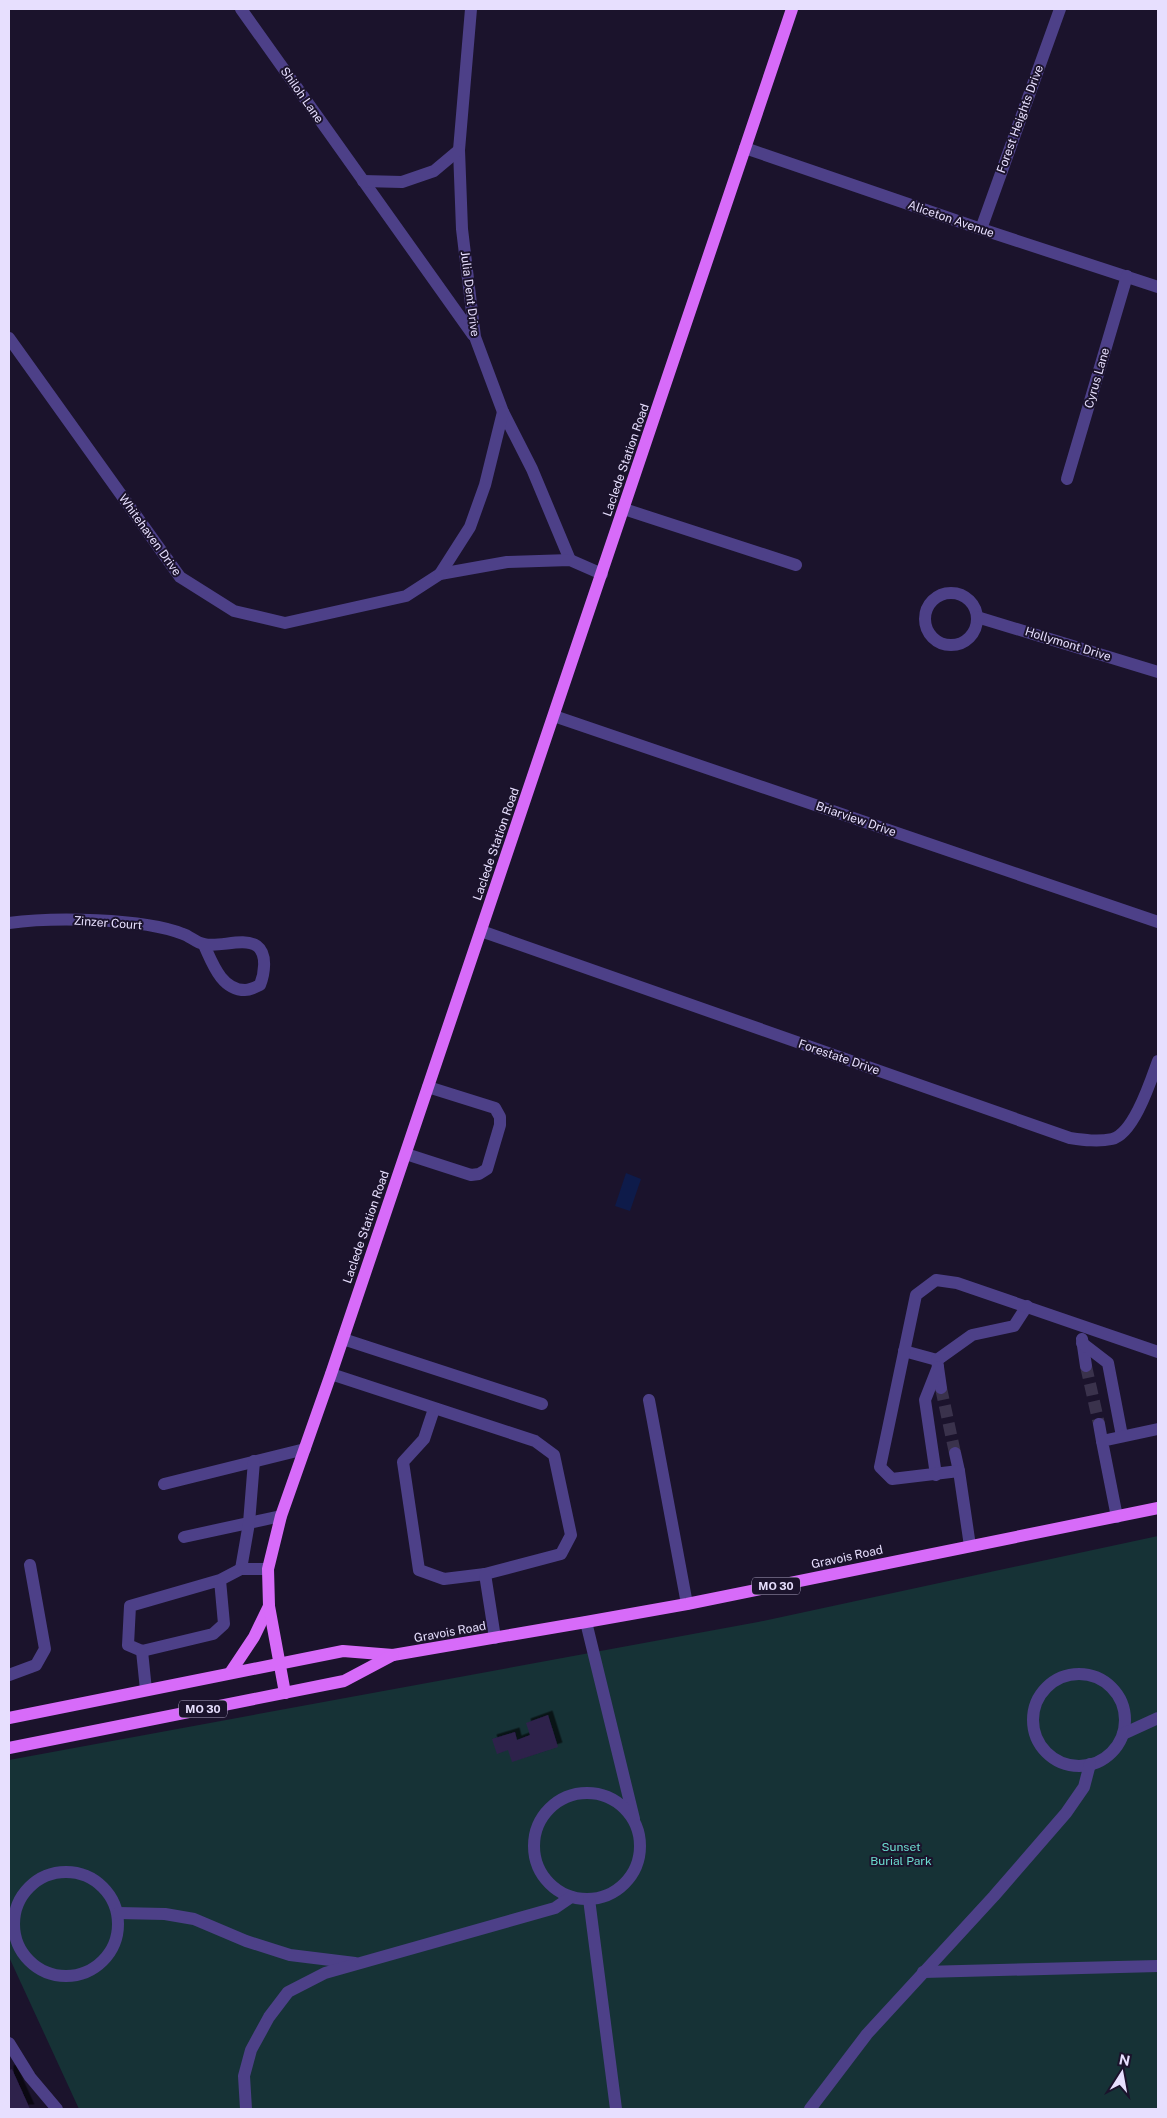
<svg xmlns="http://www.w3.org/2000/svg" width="1167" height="2118" font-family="'Public Sans',sans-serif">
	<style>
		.green { fill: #163236 }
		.water { fill: #0e1b4a }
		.building { fill: #2f204c; filter: url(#shadow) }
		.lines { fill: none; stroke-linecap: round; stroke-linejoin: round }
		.minor-tunnel { stroke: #3a324c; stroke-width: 12; stroke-dasharray: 12 6; stroke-linecap: butt }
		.minor { stroke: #4d4088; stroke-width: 12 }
		.major { stroke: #d76bf9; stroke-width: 12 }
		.labels { text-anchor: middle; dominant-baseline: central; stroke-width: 4; stroke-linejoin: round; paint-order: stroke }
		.shield { fill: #1b132c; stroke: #aaa2bf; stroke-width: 1 }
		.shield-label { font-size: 11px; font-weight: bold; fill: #e7dffe }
		.street-label { font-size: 12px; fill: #e7dffe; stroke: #1b132c }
		.park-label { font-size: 12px; fill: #6cddd0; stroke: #1b132c }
	</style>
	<defs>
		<filter id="shadow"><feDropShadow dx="4.5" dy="-4.5" stdDeviation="0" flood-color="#0009"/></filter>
	</defs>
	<rect width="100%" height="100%" fill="#1b132c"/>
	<path class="green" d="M 1158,1536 L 1158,2109 L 79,2109 L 9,1957 L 9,1760 L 758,1622 Z"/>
	<path class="water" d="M 626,1173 L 641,1179 L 630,1211 L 615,1206 Z"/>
	<g class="building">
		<path d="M 548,1715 L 558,1747 L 512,1762 L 508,1750 L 497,1754 L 492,1739 L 515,1732 L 517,1740 L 530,1735 L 526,1723 Z"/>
		<path d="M 12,2069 L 30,2109 L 9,2109 L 9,2070 Z"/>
	</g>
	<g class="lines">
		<g class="minor-tunnel">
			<path d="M 1086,1366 L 1099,1424"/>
			<path d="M 941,1388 L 955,1453"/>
		</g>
		<g class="minor">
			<path d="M 241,9 L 473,335"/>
			<path d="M 471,9 L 459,150 L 462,229 L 475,337 L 503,412 L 532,469 L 570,560"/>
			<path d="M 745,148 L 981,229 L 1158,287"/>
			<path d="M 363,181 L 402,182 L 434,171 L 459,150"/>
			<path d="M 981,229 L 1060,9"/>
			<path d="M 9,338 L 180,577 L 234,611 L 285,623 L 406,596 L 440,574 L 507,562 L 570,560 L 602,574"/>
			<path d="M 1067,479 L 1127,276"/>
			<path d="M 624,509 L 796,565"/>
			<path d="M 440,574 L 470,527 L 485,485 L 503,412"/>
			<circle cx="951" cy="619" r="26"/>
			<path d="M 977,617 L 1158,672"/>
			<path d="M 554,716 L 1158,922"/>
			<path d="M 9,923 C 52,917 143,918 183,934 C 190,936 196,943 204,944 C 219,948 243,937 257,946 C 268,954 264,975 260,985 C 256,987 249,990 245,990 C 221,990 212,962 204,945"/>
			<path d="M 481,931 L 1070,1138 C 1084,1140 1098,1142 1112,1139 C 1134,1134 1151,1080 1158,1061"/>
			<path d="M 406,1154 L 471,1175 L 479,1174 L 487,1169 L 500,1125 L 500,1117 L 495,1108 L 428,1087"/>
			<path d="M 343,1339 L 542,1404"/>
			<path d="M 1082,1339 L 1086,1366"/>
			<path d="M 1082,1343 L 1108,1363 L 1122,1436"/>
			<path d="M 904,1351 L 937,1360 L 941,1388"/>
			<path d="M 937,1360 L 972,1335 L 1014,1326 L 1027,1306"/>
			<path d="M 331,1374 L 535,1441 L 554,1455 L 571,1535 L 561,1554 L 485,1574 L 444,1579 L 419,1570 L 403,1462 L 424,1439 L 434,1409"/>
			<path d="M 649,1400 L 687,1604"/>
			<path d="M 1099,1424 L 1102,1441"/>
			<path d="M 955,1453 L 959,1471"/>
			<path d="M 936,1475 L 925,1400 L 938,1367"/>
			<path d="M 164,1484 L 305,1449"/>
			<path d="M 1117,1517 L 1102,1441 L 1158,1429"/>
			<path d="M 184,1537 L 281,1516"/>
			<path d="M 970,1546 L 959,1471 L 892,1479 L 880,1467 L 916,1295 L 936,1280 L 957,1283 L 1158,1352"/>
			<path d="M 241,1569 L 249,1523 L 254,1461"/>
			<path d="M 485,1574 L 495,1638"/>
			<path d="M 220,1580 L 224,1624 L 213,1634 L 142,1651 L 128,1645 L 130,1606 L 220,1580 L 241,1569 L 268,1569"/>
			<path d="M 586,1622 L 634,1819"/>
			<path d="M 142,1651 L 146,1690"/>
			<circle cx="1079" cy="1720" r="46"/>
			<path d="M 9,1675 L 36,1665 L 45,1649 L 30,1565"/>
			<path d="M 1123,1734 L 1158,1718"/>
			<circle cx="587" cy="1846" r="53"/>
			<circle cx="66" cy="1924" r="52"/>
			<path d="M 589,1899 L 616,2109"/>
			<path d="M 118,1913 L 165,1914 L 194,1919 L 246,1941 L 290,1955 L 355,1963"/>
			<path d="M 923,1972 L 1158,1966"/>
			<path d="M 9,2043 L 30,2077 L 57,2109"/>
			<path d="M 246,2109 L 244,2076 L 251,2050 L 269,2017 L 288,1992 L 325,1973 L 555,1908 L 571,1897"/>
			<path d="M 810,2109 L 867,2034 L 994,1896 L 1066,1813 L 1084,1787 L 1090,1764"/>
		</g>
		<g class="major">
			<path d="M 230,1673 L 254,1637 L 269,1606"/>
			<path d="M 285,1693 L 269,1606 L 268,1569 L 281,1516 L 331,1374 L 792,9"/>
			<path d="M 9,1718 L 343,1651 L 393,1655 L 586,1622 L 687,1604 L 1158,1508"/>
			<path d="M 9,1748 L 344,1681 L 393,1655"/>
		</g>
	</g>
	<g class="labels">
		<g class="shield">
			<rect x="752" y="1577.5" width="48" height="17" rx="4"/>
			<rect x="179" y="1700.5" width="48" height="17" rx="4"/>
		</g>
		<g class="shield-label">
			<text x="776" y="1586">MO 30</text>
			<text x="203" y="1709">MO 30</text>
		</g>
		<g class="street-label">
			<text transform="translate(302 95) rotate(55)">Shiloh Lane</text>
			<text transform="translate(1020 119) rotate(-70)">Forest Heights Drive</text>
			<text transform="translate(951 219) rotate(19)">Aliceton Avenue</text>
			<text transform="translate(470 294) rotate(83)">Julia Dent Drive</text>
			<text transform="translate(1097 378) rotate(-74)">Cyrus Lane</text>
			<text transform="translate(626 460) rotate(-71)">Laclede Station Road</text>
			<text transform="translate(150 535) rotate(54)">Whitehaven Drive</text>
			<text transform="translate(1068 644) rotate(17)">Hollymont Drive</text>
			<text transform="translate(856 819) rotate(19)">Briarview Drive</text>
			<text transform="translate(496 844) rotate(-71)">Laclede Station Road</text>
			<text transform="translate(108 923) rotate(4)">Zinzer Court</text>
			<text transform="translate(839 1057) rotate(19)">Forestate Drive</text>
			<text transform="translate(366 1227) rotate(-71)">Laclede Station Road</text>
			<text transform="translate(847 1557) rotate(-12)">Gravois Road</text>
			<text transform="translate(450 1632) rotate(-10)">Gravois Road</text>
		</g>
		<g class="park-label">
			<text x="901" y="1847">Sunset<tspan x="901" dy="14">Burial Park</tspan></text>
		</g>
	</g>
	<rect width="1167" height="2118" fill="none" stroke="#e7dffe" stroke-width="20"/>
	<g transform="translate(1122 2073) rotate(11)" stroke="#1b132c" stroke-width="4" paint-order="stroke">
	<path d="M0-4L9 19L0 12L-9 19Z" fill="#e7dffe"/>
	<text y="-8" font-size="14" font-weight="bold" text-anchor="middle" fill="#e7dffe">N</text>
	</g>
</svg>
